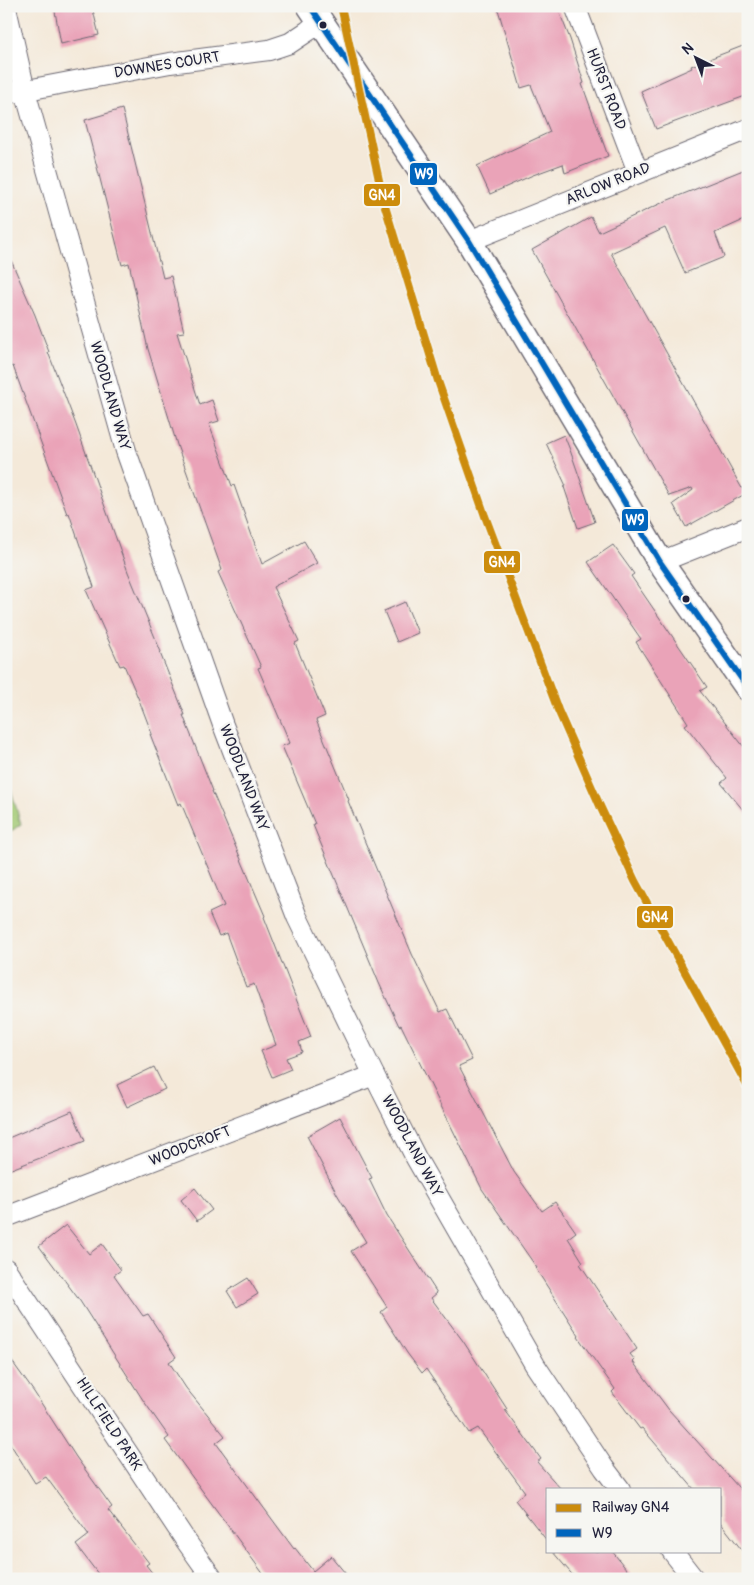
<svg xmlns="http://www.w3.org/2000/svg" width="754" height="1585" font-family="Pangolin,sans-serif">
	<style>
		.grass { fill: url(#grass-tufts); stroke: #627658 }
		.building { fill: #eaa3b8 }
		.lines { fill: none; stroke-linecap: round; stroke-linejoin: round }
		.minor-casing { stroke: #6c6872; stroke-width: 22 }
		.tertiary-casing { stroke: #6c6872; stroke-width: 28 }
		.minor { stroke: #fff; stroke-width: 20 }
		.tertiary { stroke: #fff; stroke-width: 25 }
		.bus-1-casing { stroke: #f6f6f2; stroke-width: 10 }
		.bus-1 { stroke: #0065bd; stroke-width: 6 }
		.rail-1-casing { stroke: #f6f6f2; stroke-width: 11 }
		.rail-1 { stroke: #cc8c0c; stroke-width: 8 }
		.bus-dot { fill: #22223b; stroke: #f6f6f2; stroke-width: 2 }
		.labels { text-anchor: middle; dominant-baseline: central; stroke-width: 4.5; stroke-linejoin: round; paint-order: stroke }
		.street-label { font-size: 15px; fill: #22223b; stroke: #f6f6f2 }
		.line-badge { stroke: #f6f6f2; stroke-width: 2 }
		.badge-label { font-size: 14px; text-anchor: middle; font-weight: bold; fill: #fff }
	</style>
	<defs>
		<pattern id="grass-tufts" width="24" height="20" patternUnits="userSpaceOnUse" patternTransform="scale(1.25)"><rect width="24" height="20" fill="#a3c974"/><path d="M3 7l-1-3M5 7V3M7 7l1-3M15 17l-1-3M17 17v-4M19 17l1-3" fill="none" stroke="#8cac65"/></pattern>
	</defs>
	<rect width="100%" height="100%" fill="#f6f6f2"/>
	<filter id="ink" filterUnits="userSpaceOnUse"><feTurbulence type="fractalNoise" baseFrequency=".02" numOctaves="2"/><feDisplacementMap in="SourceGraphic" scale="10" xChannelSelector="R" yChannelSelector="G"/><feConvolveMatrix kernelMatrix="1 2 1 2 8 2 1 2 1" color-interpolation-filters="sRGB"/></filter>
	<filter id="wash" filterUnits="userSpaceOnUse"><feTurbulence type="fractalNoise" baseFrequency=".0096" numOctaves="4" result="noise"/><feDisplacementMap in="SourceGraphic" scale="20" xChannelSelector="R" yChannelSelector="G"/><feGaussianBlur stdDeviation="1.12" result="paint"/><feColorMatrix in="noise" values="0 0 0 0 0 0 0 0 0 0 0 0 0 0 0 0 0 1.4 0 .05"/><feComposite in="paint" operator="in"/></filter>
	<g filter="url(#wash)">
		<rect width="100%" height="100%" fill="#f4e9d9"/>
		<path class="grass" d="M 6,773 L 21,824 L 6,835 Z"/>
		<g id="blocks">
			<g class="building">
				<path d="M 54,6 L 92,6 L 99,35 L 61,44 Z"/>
				<path d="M 497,6 L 557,6 L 570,39 L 584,83 L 582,84 L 608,156 L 565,173 L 563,164 L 533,175 L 490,194 L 477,166 L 550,132 L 531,85 L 521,88 Z"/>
				<path d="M 748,44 L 748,95 L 656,129 L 641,91 L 692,68 L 691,66 Z"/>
				<path d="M 122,109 L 163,278 L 171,276 L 184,332 L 177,333 L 200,405 L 212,400 L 219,421 L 209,424 L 232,486 L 234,485 L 262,564 L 304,541 L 317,563 L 273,587 L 299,641 L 295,643 L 325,716 L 316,720 L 349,800 L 348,801 L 380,878 L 412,954 L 440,1012 L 447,1009 L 472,1060 L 459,1066 L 514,1172 L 542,1211 L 555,1202 L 576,1232 L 568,1238 L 583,1262 L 580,1264 L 637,1349 L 630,1354 L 635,1360 L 633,1362 L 669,1410 L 748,1498 L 748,1558 L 720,1522 L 720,1489 L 694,1489 L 642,1428 L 640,1429 L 612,1392 L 615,1389 L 578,1337 L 579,1336 L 536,1269 L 537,1268 L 482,1189 L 401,1025 L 399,1026 L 379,983 L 313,825 L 315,824 L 282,746 L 290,743 L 258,668 L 261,667 L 218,572 L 222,570 L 178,448 L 148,349 L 129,263 L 122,265 L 85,120 Z"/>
				<path d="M 748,168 L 748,218 L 715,233 L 724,257 L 685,273 L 665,228 L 611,253 L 745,494 L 686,527 L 673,504 L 693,490 L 692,488 L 669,496 L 532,250 L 591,217 L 599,232 L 666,201 Z"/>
				<path d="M 6,249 L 35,315 L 49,352 L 48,352 L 76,425 L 128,572 L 161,652 L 160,653 L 185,715 L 183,715 L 213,791 L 212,791 L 265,916 L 264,917 L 311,1037 L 299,1042 L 302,1052 L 286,1058 L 291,1069 L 272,1077 L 261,1051 L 276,1045 L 254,984 L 246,987 L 226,933 L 219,936 L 209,913 L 224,906 L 181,803 L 178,805 L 150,734 L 152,734 L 139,700 L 124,665 L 120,666 L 86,590 L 94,587 L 69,513 L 67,514 L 13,366 L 11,367 L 6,353 Z"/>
				<path d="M 564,435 L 570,450 L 595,522 L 578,528 L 564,487 L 566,486 L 546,443 Z"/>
				<path d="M 613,545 L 634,574 L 631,576 L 707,687 L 700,691 L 748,752 L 748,816 L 721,783 L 727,778 L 685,725 L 688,723 L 636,642 L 641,639 L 588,562 Z"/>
				<path d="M 405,602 L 418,633 L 397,642 L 384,611 Z"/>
				<path d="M 154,1067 L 165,1089 L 127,1107 L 117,1085 Z"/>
				<path d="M 72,1111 L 85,1141 L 6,1171 L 6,1139 Z"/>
				<path d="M 340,1117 L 372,1178 L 369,1179 L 387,1216 L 437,1293 L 431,1298 L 463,1341 L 507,1409 L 505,1410 L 541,1459 L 537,1462 L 561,1489 L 548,1489 L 548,1542 L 515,1500 L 525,1492 L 478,1428 L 469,1433 L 426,1369 L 422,1373 L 407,1353 L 381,1312 L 387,1307 L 351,1251 L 366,1242 L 337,1194 L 307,1136 Z"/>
				<path d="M 195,1188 L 212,1210 L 197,1221 L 181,1200 Z"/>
				<path d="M 66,1225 L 89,1254 L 102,1244 L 121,1270 L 114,1275 L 143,1316 L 148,1314 L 176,1357 L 169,1362 L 186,1388 L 225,1436 L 216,1443 L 294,1549 L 295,1548 L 313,1571 L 331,1556 L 350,1579 L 267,1579 L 165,1440 L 169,1437 L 143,1400 L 80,1301 L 39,1246 Z"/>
				<path d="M 248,1278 L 258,1294 L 237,1307 L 227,1291 Z"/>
				<path d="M 6,1353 L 34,1392 L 76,1457 L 112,1507 L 108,1510 L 149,1563 L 146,1565 L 157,1579 L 102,1579 L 76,1545 L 89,1535 L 46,1477 L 35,1483 L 6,1437 Z"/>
				<path d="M 552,1551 L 612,1551 L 634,1579 L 576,1579 Z"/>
			</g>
		</g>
	</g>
	<g filter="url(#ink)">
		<use href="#blocks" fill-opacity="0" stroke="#6c6872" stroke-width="1"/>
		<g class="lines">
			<g class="minor-casing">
				<g id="minor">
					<path d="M 575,6 L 638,172"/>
					<path d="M 6,8 L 25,91 L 126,451 L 223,725 L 297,917 L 374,1075 L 416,1158 L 535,1365 L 604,1468 L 620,1489"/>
					<path d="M 6,94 L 170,63 L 269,50 L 290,43 L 308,31 L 320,21"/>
					<path d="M 469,241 L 748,129"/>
					<path d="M 660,562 L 748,527"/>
					<path d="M 6,1217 L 374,1075"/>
					<path d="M 6,1269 L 186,1541 L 213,1579"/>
					<path d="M 672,1551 L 694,1579"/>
				</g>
			</g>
			<g class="tertiary-casing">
				<path id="tertiary" d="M 310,6 L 469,241 L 660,562 L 748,688"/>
			</g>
			<use href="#minor" class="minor"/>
			<use href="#tertiary" class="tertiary"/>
			<g class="bus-1-casing">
				<path id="bus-1" d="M 310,6 L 469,241 L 660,562 L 748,688"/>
			</g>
			<use href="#bus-1" class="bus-1"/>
			<g class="rail-1-casing">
				<path id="rail-1" d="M 341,6 L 384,203 L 438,381 L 485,516 L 558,710 L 600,806 L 635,881 L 748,1087"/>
			</g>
			<use href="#rail-1" class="rail-1"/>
		</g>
	</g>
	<g class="bus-dot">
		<circle cx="323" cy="25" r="4.5"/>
		<circle cx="686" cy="599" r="4.5"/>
	</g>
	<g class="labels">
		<g class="street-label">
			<text transform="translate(167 65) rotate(-9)">DOWNES COURT</text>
			<text transform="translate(606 89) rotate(69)">HURST ROAD</text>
			<text transform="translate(608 184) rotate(-22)">ARLOW ROAD</text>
			<text transform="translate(110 396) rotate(74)">WOODLAND WAY</text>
			<text transform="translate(244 778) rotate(69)">WOODLAND WAY</text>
			<text transform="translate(190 1146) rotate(-21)">WOODCROFT</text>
			<text transform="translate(412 1146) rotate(62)">WOODLAND WAY</text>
			<text transform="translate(109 1424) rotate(57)">HILLFIELD PARK</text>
		</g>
	</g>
	<g class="line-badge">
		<rect x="409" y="162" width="29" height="24" rx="5" fill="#0065bd"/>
		<rect x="363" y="183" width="38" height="24" rx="5" fill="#cc8c0c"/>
		<rect x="621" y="508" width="28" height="24" rx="5" fill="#0065bd"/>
		<rect x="483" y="550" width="38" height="24" rx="5" fill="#cc8c0c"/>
		<rect x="636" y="905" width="38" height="24" rx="5" fill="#cc8c0c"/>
	</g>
	<g class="badge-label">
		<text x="424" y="179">W9</text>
		<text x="382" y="200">GN4</text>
		<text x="635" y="525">W9</text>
		<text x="502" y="567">GN4</text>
		<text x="655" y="922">GN4</text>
	</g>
	<rect width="754" height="1585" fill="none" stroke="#f6f6f2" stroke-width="25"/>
	<rect x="546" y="1488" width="175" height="65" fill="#f6f6f2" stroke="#a1a1a9"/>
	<rect x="556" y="1504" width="25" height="8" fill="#cc8c0c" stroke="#a1a1a9"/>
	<text x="592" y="1512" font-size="15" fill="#22223b">Railway GN4</text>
	<rect x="556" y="1529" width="25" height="8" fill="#0065bd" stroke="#a1a1a9"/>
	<text x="592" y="1538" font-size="15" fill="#22223b">W9</text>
	<g transform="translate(696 58) rotate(318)" stroke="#f6f6f2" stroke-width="4" paint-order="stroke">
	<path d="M0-4L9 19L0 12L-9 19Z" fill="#22223b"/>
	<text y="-8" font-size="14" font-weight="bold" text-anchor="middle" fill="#22223b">N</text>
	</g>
</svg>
